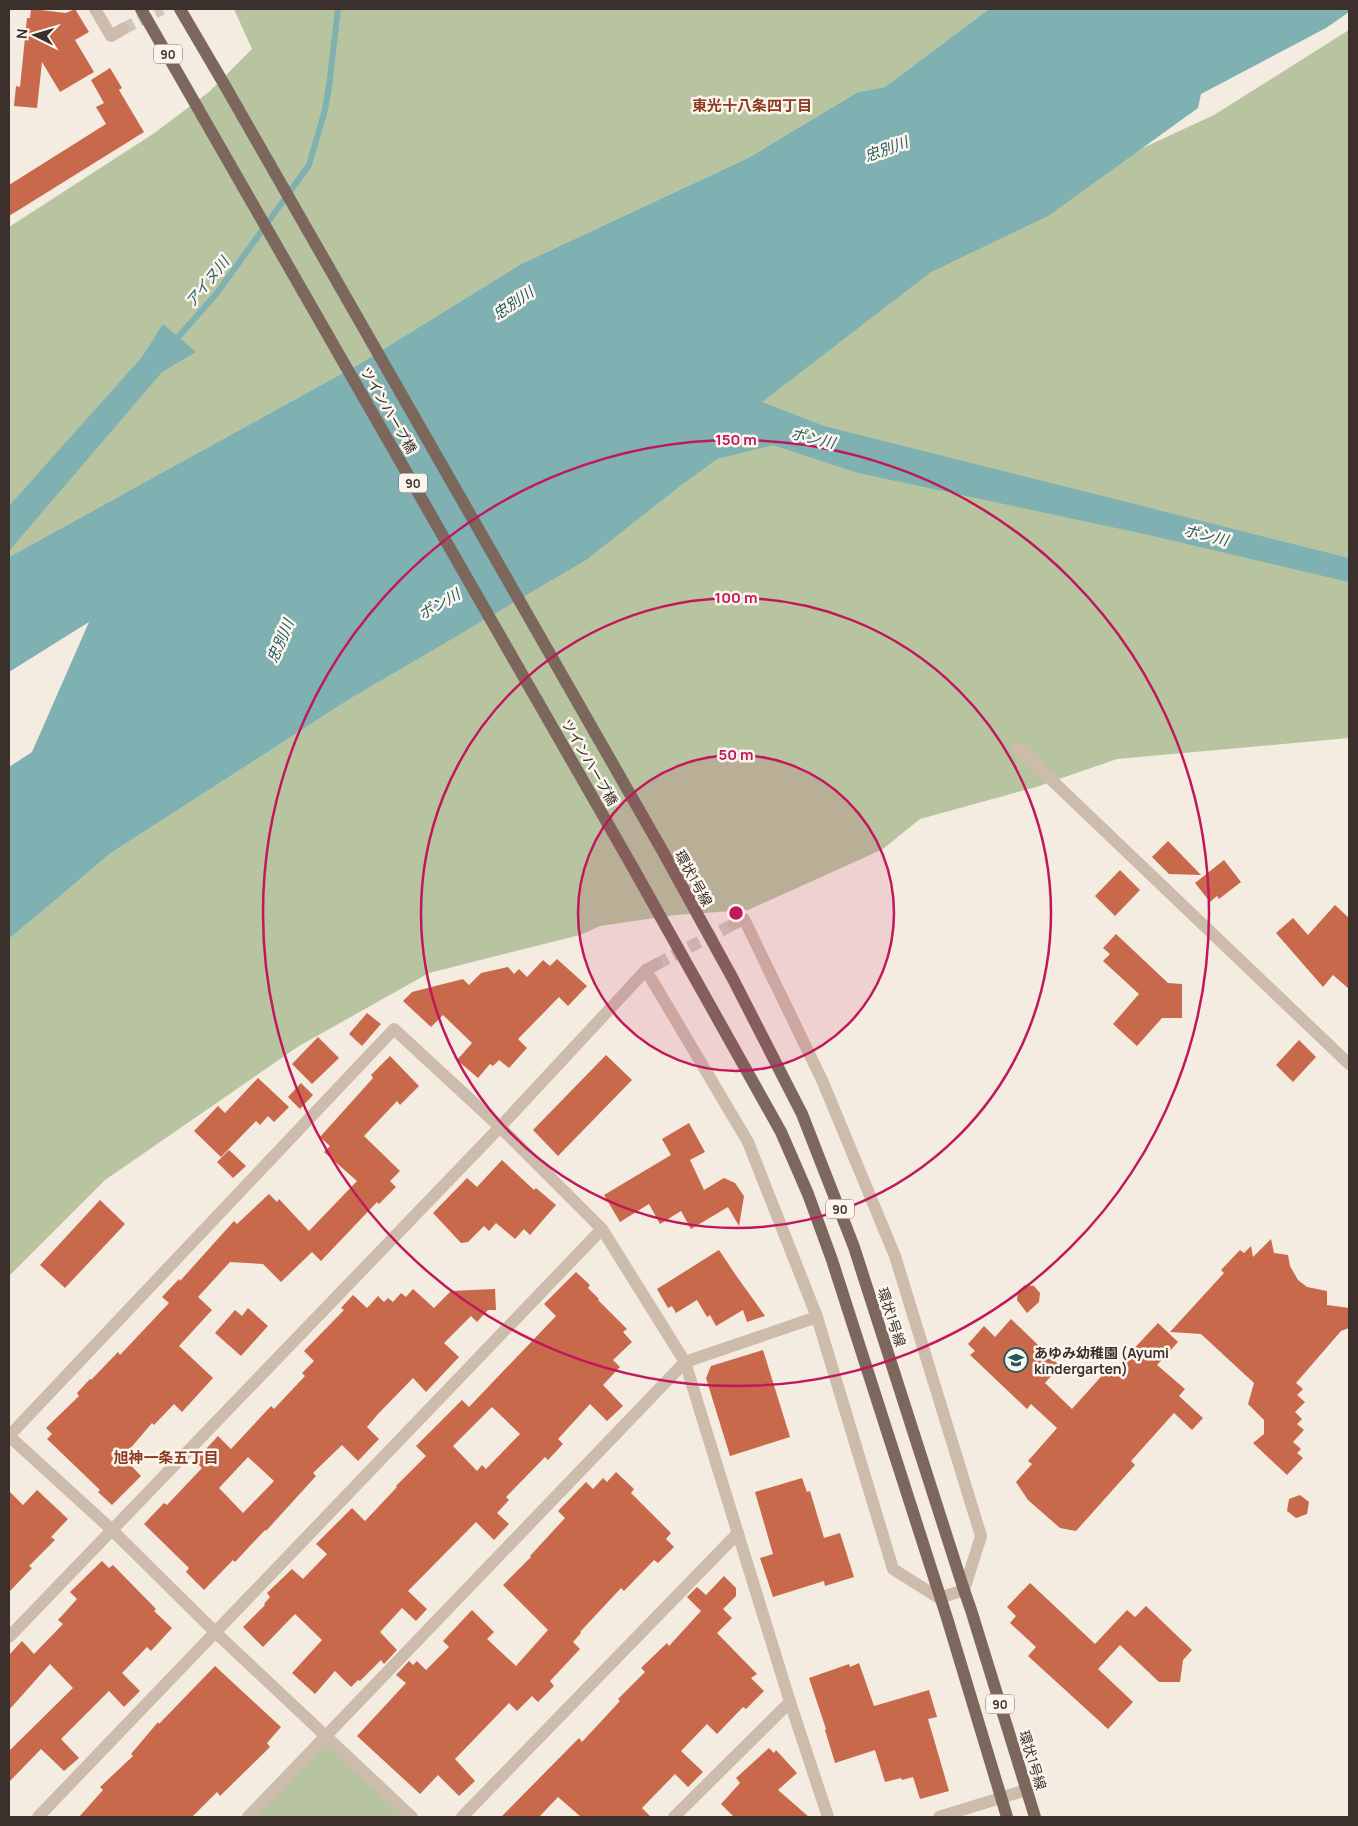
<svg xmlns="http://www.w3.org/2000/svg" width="1358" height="1826" font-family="Manrope,'Noto Sans JP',sans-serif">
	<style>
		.green { fill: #b8c4a0 }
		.water { fill: #7fb0b2 }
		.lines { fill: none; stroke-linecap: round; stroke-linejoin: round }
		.stream { stroke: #7fb0b2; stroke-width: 6 }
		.building { fill: #c8694b; fill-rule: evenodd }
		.street-tunnel { stroke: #cfc6bd; stroke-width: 12; stroke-dasharray: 12 6; stroke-linecap: butt }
		.street { stroke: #cdbbac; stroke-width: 12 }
		.primary { stroke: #7d675c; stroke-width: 12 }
		.ring { fill: none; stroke: #c2185b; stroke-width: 2.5 }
		.labels { text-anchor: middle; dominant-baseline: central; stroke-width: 5; stroke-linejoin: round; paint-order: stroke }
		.shield { fill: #fbf5ee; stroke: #756b66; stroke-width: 1 }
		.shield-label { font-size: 12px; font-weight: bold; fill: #3b302b }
		.street-label { font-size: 14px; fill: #3b302b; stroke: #fbf5ee }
		.poi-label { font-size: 14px; font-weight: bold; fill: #3b302b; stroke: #fbf5ee; text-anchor: start }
		.neighbourhood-label { font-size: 15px; font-weight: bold; fill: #8c3b22; stroke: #fbf5ee }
		.water-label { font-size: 15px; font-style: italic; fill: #1f5a5e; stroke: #fbf5ee }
		.centre { fill: #c2185b; stroke: #fbf5ee; stroke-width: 2.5 }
		.ring-label { font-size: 15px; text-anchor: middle; font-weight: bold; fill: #c2185b; stroke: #fbf5ee; stroke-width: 5; stroke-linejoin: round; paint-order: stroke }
	</style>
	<rect width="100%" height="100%" fill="#f4ebe1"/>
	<g class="green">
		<path d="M 234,9 L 989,9 L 885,87 L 858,92 L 748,158 L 521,264 L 361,363 L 9,557 L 9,227 L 153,134 L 209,92 L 252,49 Z"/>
		<path d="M 1349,30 L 1349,738 L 1117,759 L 1036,787 L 920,819 L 883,849 L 748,910 L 675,915 L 600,926 L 580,935 L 429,973 L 299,1046 L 105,1180 L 9,1276 L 9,939 L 111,853 L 353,697 L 503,607 L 862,278 L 1214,115 Z"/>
		<path d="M 326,1736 L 412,1817 L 248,1817 Z"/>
	</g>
	<g class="water">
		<path d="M 989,9 L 1349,9 L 1349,12 L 1326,28 L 1201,94 L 1198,108 L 1048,216 L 931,272 L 762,402 L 824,426 L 1349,558 L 1349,582 L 1149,535 L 858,473 L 773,445 L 717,459 L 680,486 L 586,560 L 353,697 L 111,853 L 9,939 L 9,767 L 32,752 L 89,622 L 9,672 L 9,557 L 361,363 L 521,264 L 748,158 L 858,92 L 885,87 Z"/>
		<path d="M 163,324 L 196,352 L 162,372 L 9,551 L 9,506 L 142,357 Z"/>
	</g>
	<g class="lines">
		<path class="stream" d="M 173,343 L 217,293 L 309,165 L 325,110 L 329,86 L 338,9"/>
	</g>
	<g class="building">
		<path d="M 31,9 L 66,13 L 75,9 L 89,32 L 75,40 L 94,72 L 60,92 L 42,62 L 37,108 L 14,106 L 16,86 L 20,87 L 27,18 L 30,18 Z"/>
		<path d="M 110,68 L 122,88 L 119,90 L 144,132 L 9,216 L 9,185 L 106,124 L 96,107 L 104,103 L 91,80 Z"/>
		<path d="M 1168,841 L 1201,875 L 1169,874 L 1152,857 Z"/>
		<path d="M 1224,860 L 1241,882 L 1219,899 L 1217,896 L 1210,902 L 1195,883 Z"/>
		<path d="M 1120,870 L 1140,890 L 1115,916 L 1095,896 Z"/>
		<path d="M 1335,905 L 1349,918 L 1349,989 L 1333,975 L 1323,987 L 1276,933 L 1293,918 L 1308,935 Z"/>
		<path d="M 1116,934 L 1168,983 L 1182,984 L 1182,1018 L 1162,1018 L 1137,1046 L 1113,1024 L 1139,994 L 1103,961 L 1110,954 L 1103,948 Z"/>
		<path d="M 557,959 L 587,986 L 568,1006 L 559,997 L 518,1039 L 527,1048 L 509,1068 L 499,1060 L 493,1066 L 490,1064 L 478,1078 L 457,1060 L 472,1043 L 443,1015 L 431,1027 L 403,1001 L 412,992 L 463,979 L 469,985 L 481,973 L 508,967 L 514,974 L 519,969 L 527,977 L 543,960 L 550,966 Z"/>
		<path d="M 367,1013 L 381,1024 L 362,1046 L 349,1034 Z"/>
		<path d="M 318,1037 L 339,1058 L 312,1084 L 292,1064 Z"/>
		<path d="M 1299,1040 L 1316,1057 L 1293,1082 L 1276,1065 Z"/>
		<path d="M 606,1055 L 632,1080 L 558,1156 L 533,1130 Z"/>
		<path d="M 390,1056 L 419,1086 L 400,1105 L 397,1101 L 364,1136 L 400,1171 L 390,1181 L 396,1187 L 379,1204 L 377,1202 L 321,1261 L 312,1252 L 281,1282 L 263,1264 L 230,1262 L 198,1297 L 212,1310 L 179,1346 L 213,1378 L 182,1412 L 174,1404 L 154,1425 L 152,1423 L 123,1457 L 141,1476 L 112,1505 L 98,1492 L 100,1490 L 47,1439 L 52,1434 L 46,1428 L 79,1396 L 77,1393 L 90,1379 L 91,1380 L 118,1352 L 120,1355 L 169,1303 L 162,1297 L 179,1279 L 180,1281 L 234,1221 L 237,1224 L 269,1194 L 277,1202 L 279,1199 L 309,1231 L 357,1181 L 324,1152 L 330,1146 L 320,1137 L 373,1078 L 371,1075 Z"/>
		<path d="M 258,1078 L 289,1107 L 274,1122 L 268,1116 L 260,1125 L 256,1121 L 221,1157 L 194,1131 L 218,1106 L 225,1113 Z"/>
		<path d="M 301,1083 L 313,1095 L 300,1109 L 288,1097 Z"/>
		<path d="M 689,1123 L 705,1152 L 690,1160 L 704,1190 L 724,1178 L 735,1183 L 744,1196 L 739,1226 L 728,1207 L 691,1229 L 681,1211 L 660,1224 L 649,1204 L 620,1222 L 604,1195 L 671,1155 L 662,1139 Z"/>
		<path d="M 229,1150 L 246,1166 L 233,1178 L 217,1162 Z"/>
		<path d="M 502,1160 L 534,1190 L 536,1188 L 556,1205 L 530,1235 L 524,1229 L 515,1239 L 496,1223 L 489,1231 L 484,1226 L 468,1242 L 461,1243 L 433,1213 L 467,1178 L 477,1187 Z"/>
		<path d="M 100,1200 L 125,1224 L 65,1288 L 40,1265 Z"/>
		<path d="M 1271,1239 L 1274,1253 L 1288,1255 L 1290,1266 L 1298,1280 L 1307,1287 L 1327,1291 L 1327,1305 L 1349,1308 L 1349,1328 L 1341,1331 L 1296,1383 L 1303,1389 L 1297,1395 L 1305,1402 L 1295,1412 L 1302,1419 L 1297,1424 L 1304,1430 L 1293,1442 L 1301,1449 L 1297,1453 L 1303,1458 L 1287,1475 L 1253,1443 L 1264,1434 L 1264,1420 L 1248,1404 L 1254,1383 L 1201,1334 L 1170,1332 L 1224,1273 L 1221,1270 L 1240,1250 L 1244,1253 L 1251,1246 L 1253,1257 Z"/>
		<path d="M 719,1250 L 735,1274 L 765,1316 L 747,1322 L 743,1310 L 716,1326 L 710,1315 L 707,1317 L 697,1300 L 676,1313 L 672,1306 L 668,1308 L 657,1289 Z"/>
		<path d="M 576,1272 L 590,1285 L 588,1288 L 599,1299 L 598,1300 L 627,1329 L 623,1332 L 632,1342 L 613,1360 L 620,1367 L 603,1385 L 623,1406 L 607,1421 L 590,1404 L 558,1439 L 563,1444 L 548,1460 L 545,1457 L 506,1497 L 509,1500 L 497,1513 L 509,1524 L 494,1540 L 476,1522 L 408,1591 L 427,1609 L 416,1621 L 402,1608 L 380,1632 L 397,1650 L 384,1664 L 381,1660 L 360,1681 L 358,1680 L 351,1687 L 335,1671 L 315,1694 L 292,1673 L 322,1640 L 295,1614 L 263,1647 L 243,1627 L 265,1605 L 264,1604 L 270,1597 L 267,1593 L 292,1569 L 303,1579 L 327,1554 L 316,1544 L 352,1508 L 365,1521 L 397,1487 L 396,1486 L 426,1456 L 416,1446 L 462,1400 L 469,1407 L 556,1316 L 544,1304 ZM 492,1407 L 520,1434 L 486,1469 L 482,1465 L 477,1471 L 453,1446 Z"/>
		<path d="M 1025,1285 L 1034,1286 L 1040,1293 L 1039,1302 L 1027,1313 L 1017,1300 L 1018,1291 Z"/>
		<path d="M 413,1289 L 434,1308 L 451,1291 L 495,1289 L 496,1310 L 488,1310 L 477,1322 L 471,1316 L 444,1343 L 459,1357 L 426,1392 L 413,1378 L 378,1414 L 367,1427 L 379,1439 L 358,1461 L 342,1445 L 313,1473 L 316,1476 L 266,1531 L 265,1530 L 235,1562 L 233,1560 L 204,1590 L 186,1572 L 189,1568 L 144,1524 L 164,1503 L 167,1505 L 202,1468 L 195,1461 L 218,1436 L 231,1449 L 271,1406 L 274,1409 L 305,1376 L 302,1373 L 314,1361 L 304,1351 L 344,1310 L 341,1308 L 353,1295 L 367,1308 L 378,1296 L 384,1302 L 388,1298 L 393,1302 L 401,1293 L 406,1297 ZM 248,1457 L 274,1481 L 243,1513 L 219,1488 Z"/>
		<path d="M 248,1308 L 268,1326 L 241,1356 L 215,1333 L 235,1310 L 242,1316 Z"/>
		<path d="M 1011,1319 L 1060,1366 L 1045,1383 L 1072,1409 L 1107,1370 L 1111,1373 L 1158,1323 L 1178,1342 L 1157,1365 L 1185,1389 L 1179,1396 L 1203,1418 L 1192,1430 L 1174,1413 L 1131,1461 L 1135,1465 L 1076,1531 L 1060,1528 L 1028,1500 L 1016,1482 L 1032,1464 L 1028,1461 L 1057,1428 L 1031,1404 L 1027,1409 L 970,1355 L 975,1351 L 968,1344 L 984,1326 L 995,1337 Z"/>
		<path d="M 763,1350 L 790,1437 L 730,1456 L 706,1378 L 711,1366 Z"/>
		<path d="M 616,1472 L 634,1489 L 631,1493 L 671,1533 L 666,1539 L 674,1547 L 658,1563 L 654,1560 L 624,1591 L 621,1588 L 580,1632 L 581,1633 L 573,1642 L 580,1649 L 550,1681 L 554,1686 L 538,1702 L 532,1696 L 517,1711 L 509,1703 L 455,1759 L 475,1781 L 459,1796 L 438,1775 L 420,1794 L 357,1736 L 406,1683 L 396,1675 L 409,1661 L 413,1665 L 417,1661 L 426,1670 L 449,1647 L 443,1641 L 472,1610 L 494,1632 L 487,1639 L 516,1666 L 548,1630 L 503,1585 L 531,1557 L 530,1556 L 565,1518 L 558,1511 L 586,1482 L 593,1489 L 603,1478 L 607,1482 Z"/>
		<path d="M 802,1478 L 807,1492 L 810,1491 L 824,1538 L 840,1533 L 854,1577 L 825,1586 L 824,1581 L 773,1597 L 760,1558 L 773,1554 L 755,1492 Z"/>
		<path d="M 37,1490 L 68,1519 L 51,1537 L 55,1540 L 29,1566 L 32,1568 L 9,1592 L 9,1491 L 23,1505 Z"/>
		<path d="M 1300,1495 L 1309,1502 L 1307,1514 L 1296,1518 L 1287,1511 L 1289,1499 Z"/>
		<path d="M 102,1561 L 109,1568 L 113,1565 L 156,1609 L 154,1611 L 172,1628 L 151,1651 L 147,1647 L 122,1673 L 140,1691 L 124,1707 L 109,1691 L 61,1739 L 79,1758 L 64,1771 L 41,1749 L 9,1782 L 9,1751 L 73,1688 L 50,1664 L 9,1710 L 9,1655 L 22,1641 L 34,1654 L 63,1624 L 58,1620 L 77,1599 L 70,1592 Z"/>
		<path d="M 724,1576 L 736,1588 L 736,1596 L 723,1609 L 732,1618 L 717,1633 L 757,1674 L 751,1678 L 764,1691 L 746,1709 L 743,1707 L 717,1734 L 707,1724 L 681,1751 L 703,1772 L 688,1787 L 675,1774 L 642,1808 L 651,1817 L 581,1817 L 558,1797 L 539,1817 L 501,1817 L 579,1738 L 582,1742 L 620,1701 L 618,1699 L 645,1672 L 641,1668 L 667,1643 L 669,1646 L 701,1611 L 687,1597 L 697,1587 L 706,1595 Z"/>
		<path d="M 1030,1583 L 1095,1644 L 1127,1610 L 1135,1617 L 1146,1606 L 1192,1650 L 1183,1660 L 1180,1682 L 1159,1682 L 1120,1645 L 1098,1669 L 1133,1702 L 1108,1729 L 1028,1656 L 1036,1647 L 1010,1623 L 1016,1616 L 1007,1607 Z"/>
		<path d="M 859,1663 L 874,1706 L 929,1690 L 937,1717 L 928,1719 L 949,1791 L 920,1799 L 913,1777 L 902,1780 L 901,1778 L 885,1782 L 875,1750 L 835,1763 L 825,1730 L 826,1729 L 809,1678 L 849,1664 L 850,1667 Z"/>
		<path d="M 215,1666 L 281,1727 L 267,1743 L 270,1747 L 220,1796 L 217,1792 L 192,1817 L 79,1817 L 103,1790 L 100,1787 L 133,1756 L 131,1754 L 158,1722 L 159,1724 Z"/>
		<path d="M 769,1748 L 774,1753 L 776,1750 L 797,1773 L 778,1790 L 809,1817 L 734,1817 L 721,1804 L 740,1783 L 736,1778 Z"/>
	</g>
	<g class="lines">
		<g class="street-tunnel">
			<path d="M 123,29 L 162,9"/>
			<path d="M 657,964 L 734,924"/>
		</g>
		<g class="street">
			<path d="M 95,9 L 111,36 L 123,29"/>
			<path d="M 1018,748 L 1349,1064"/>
			<path d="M 657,964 L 646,970 L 748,1142 L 817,1317 L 893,1569 L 939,1598 L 964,1590 L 981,1536 L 895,1256 L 822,1080 L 744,919 L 734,924"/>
			<path d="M 9,1436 L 394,1029 L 500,1127 L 602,1229 L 685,1362 L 790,1702 L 828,1817"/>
			<path d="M 9,1436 L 111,1529 L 215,1632 L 412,1817"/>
			<path d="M 9,1637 L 500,1127 L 646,970"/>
			<path d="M 38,1817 L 602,1229"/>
			<path d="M 248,1817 L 685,1362 L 817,1317"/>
			<path d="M 462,1817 L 738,1533"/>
			<path d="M 674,1817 L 790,1702"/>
			<path d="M 939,1817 L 1026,1790"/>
		</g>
		<g class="primary">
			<path d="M 141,9 L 632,866 L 781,1132 L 808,1194 L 832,1260 L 947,1618 L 1007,1817"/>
			<path d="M 180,9 L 224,84 L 662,850 L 733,979 L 802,1114 L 854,1247 L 964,1590 L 971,1610 L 1035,1817"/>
		</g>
	</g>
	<circle cx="736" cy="913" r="158" fill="#c2185b" fill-opacity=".12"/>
	<g class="ring">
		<circle cx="736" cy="913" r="158"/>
		<circle cx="736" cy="913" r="315"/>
		<circle cx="736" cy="913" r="473"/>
	</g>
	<defs>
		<g id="school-ring" transform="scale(1.25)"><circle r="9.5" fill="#fbf5ee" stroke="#1f5a5e" stroke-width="1.5"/><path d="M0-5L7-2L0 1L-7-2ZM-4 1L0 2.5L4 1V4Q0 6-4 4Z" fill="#1f5a5e"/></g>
	</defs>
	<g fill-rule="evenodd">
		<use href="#school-ring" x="1016" y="1360"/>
	</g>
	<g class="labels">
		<g class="shield">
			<rect x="154" y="44.5" width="28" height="19" rx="4"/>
			<rect x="399" y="473.5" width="28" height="19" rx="4"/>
			<rect x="826" y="1199.5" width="28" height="19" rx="4"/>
			<rect x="986" y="1694.5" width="28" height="19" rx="4"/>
		</g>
		<g class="shield-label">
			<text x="168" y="54">90</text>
			<text x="413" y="483">90</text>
			<text x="840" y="1209">90</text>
			<text x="1000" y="1704">90</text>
		</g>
		<g class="street-label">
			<text transform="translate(389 410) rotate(60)">ツインハープ橋</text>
			<text transform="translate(590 762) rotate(60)">ツインハープ橋</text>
			<text transform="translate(694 878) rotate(61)">環状1号線</text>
			<text transform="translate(892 1317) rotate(72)">環状1号線</text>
			<text transform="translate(1033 1760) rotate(73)">環状1号線</text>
		</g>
		<g class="poi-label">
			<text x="1034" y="1352">あゆみ幼稚園 (Ayumi<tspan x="1034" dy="16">kindergarten)</tspan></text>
		</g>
		<g class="neighbourhood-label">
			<text x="752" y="105">東光十八条四丁目</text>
			<text x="166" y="1457">旭神一条五丁目</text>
		</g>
		<g class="water-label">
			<text transform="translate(886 149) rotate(-20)">忠別川</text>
			<text transform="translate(207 282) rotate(-51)">アイヌ川</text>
			<text transform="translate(513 303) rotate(-34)">忠別川</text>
			<text transform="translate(813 438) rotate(13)">ポン川</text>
			<text transform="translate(1206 535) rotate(14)">ポン川</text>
			<text transform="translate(439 604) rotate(-30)">ポン川</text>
			<text transform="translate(280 641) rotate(-67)">忠別川</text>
		</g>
	</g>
	<circle cx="736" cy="913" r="8" class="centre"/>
	<g class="ring-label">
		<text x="736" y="445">150 m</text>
		<text x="736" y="603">100 m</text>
		<text x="736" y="760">50 m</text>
	</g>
	<rect width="1358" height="1826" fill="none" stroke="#3b302b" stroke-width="20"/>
	<g transform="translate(35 35) rotate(275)" stroke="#fbf5ee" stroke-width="4" paint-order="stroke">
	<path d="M0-4L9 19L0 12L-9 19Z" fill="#3b302b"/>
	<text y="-8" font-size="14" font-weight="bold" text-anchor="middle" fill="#3b302b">N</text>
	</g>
</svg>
